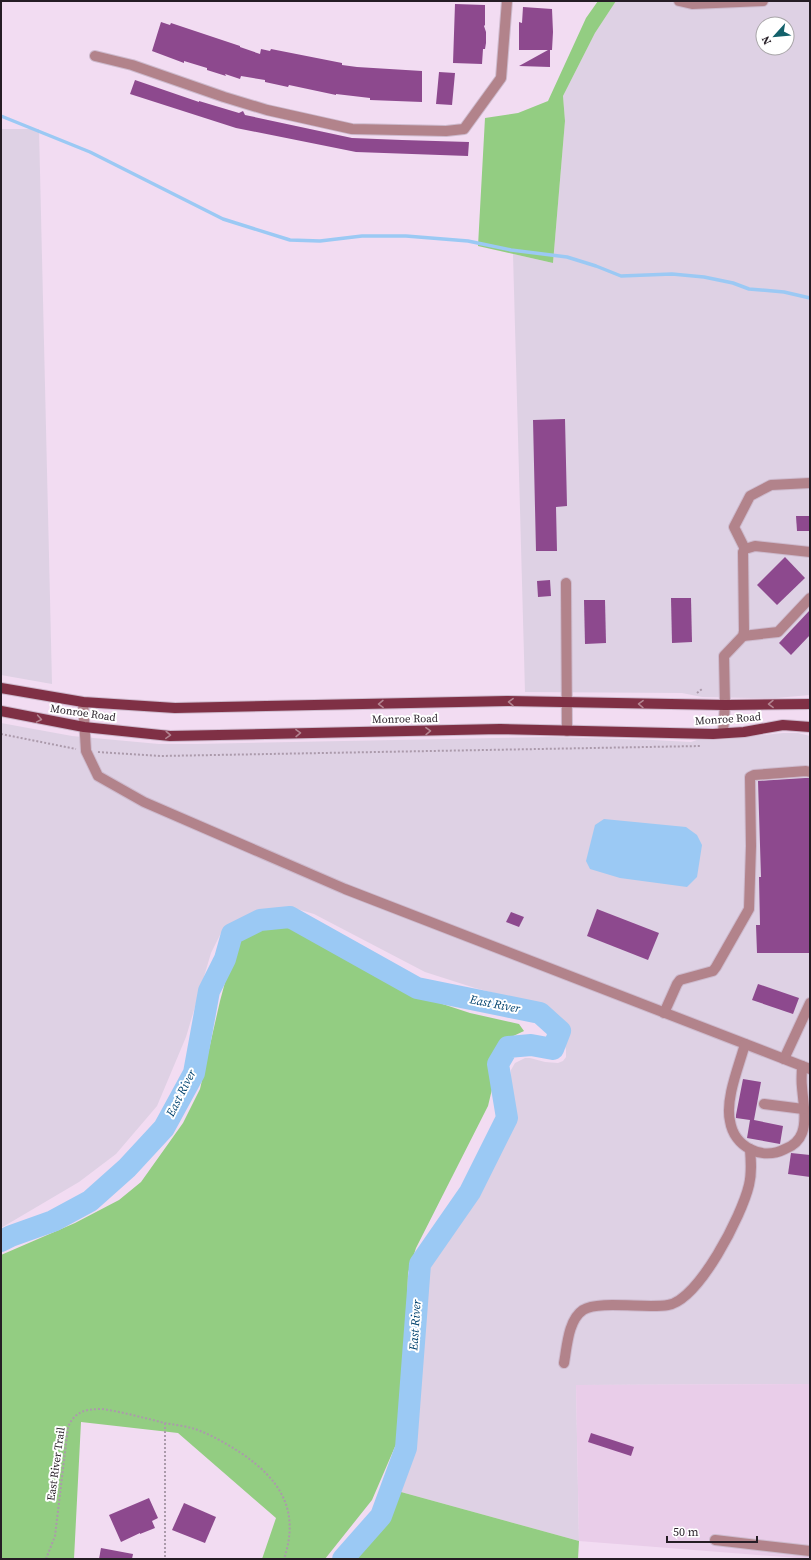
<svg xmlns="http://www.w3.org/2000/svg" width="811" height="1560" font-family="'Source Serif 4',serif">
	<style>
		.commercial { fill: #ded1e4; fill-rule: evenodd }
		.built { fill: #e9cde9 }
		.green { fill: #93cd82 }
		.water { fill: #9bc9f4 }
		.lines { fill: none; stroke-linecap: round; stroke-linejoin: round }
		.stream { stroke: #9bc9f4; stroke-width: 3.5 }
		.river { stroke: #9bc9f4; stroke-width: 22 }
		.building { fill: #8d498e }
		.minor-casing { stroke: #cdbacd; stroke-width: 12 }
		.major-casing { stroke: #cdbacd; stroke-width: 12 }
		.path { stroke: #ab9aab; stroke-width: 2; stroke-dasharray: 2 2; stroke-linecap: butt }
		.minor { stroke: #b2838b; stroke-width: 10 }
		.major { stroke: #7f3045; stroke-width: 10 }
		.oneway { stroke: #b2838f }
		.labels { text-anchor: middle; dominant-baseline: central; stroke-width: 4; stroke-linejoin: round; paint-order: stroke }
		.street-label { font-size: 11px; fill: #251d25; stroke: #fff }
		.water-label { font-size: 12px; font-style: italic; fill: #00426e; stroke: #fff }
	</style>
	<rect width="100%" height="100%" fill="#f2dcf2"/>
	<g class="commercial">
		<path d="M 616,1 L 810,1 L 810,695 L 776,698 L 752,698 L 702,697 L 682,693 L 525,692 L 513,254 L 553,263 L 565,121 L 563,96 L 595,33 ZM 763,24 L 787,24 L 787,48 L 763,48 Z"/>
		<path d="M 1,129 L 39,129 L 52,684 L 1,675 Z"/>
		<path d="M 1,723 L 72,736 L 159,744 L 197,744 L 550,737 L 653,740 L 691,742 L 697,740 L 720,740 L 783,733 L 798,733 L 810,736 L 810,1384 L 576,1385 L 579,1541 L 401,1492 L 411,1463 L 420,1405 L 422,1295 L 425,1279 L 433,1260 L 480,1188 L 507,1130 L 513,1105 L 510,1083 L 511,1070 L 515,1063 L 525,1058 L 530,1058 L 545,1062 L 558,1063 L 563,1061 L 566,1057 L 566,1050 L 564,1039 L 555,1021 L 538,1006 L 526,1001 L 475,988 L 425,972 L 314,914 L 297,909 L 271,910 L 253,915 L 230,926 L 221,933 L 211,953 L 186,1037 L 157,1106 L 116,1154 L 79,1182 L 1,1228 Z"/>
	</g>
	<path class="built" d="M 810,1384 L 810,1559 L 579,1541 L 576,1385 Z"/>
	<g class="green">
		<path d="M 598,1 L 616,1 L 595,33 L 563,96 L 565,121 L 553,263 L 478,246 L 485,118 L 518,113 L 548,101 L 586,18 Z"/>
		<path d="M 281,926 L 298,931 L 415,995 L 470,1013 L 519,1024 L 524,1031 L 503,1041 L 495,1051 L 492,1061 L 493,1085 L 488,1106 L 416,1248 L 408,1273 L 405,1383 L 397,1442 L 372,1500 L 325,1559 L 262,1559 L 276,1518 L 178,1433 L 81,1422 L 74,1559 L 1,1559 L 1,1255 L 75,1223 L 119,1200 L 141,1182 L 183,1123 L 200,1089 L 220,1001 L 234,949 L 243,937 L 263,927 Z"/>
		<path d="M 401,1492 L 579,1541 L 578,1559 L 354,1559 L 363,1549 Z"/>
	</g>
	<path class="water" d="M 604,819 L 686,827 L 697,835 L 702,845 L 697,877 L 687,887 L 620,878 L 590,869 L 586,861 L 595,825 Z"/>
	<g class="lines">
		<path class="stream" d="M 1,116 L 90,152 L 223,219 L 290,240 L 320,241 L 362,236 L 406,236 L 468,241 L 511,250 L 567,257 L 596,266 L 621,276 L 672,274 L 704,277 L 733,283 L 749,289 L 784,292 L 810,298"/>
		<path class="river" d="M 1,1241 L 11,1236 L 53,1221 L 90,1201 L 127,1168 L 164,1128 L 194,1073 L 209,991 L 225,959 L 232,934 L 260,920 L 290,917 L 417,988 L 540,1013 L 560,1031 L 553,1049 L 531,1045 L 508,1047 L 498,1064 L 507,1118 L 470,1192 L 420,1264 L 406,1448 L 381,1516 L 343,1559"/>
	</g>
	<g class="building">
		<path d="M 455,4 L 485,5 L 485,25 L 484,26 L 486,32 L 486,43 L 485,49 L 483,49 L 482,64 L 453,63 Z"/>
		<path d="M 523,7 L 552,9 L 553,32 L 552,50 L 550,50 L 550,67 L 519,66 L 548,50 L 519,50 L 519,22 L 522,23 Z"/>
		<path d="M 161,22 L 170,25 L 171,23 L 240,46 L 240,47 L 260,54 L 261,49 L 270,51 L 271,49 L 342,63 L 342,65 L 357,67 L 422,71 L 422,102 L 370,100 L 370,98 L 336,94 L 336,95 L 289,85 L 288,87 L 265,82 L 265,80 L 241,76 L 240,79 L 225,74 L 226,76 L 207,70 L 207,68 L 184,61 L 184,63 L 152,51 Z"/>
		<path d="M 439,72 L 455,73 L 452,105 L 436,104 Z"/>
		<path d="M 135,80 L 199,102 L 199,101 L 239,113 L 243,111 L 245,115 L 352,138 L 402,140 L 469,142 L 468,156 L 356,152 L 236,128 L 130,94 Z"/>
		<path d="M 565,419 L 567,506 L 556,507 L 557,551 L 536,551 L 533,420 Z"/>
		<path d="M 796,516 L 810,516 L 810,531 L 797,531 Z"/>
		<path d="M 785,557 L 805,578 L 777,605 L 757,585 Z"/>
		<path d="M 550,580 L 551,596 L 538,597 L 537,581 Z"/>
		<path d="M 671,598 L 691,598 L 692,642 L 672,643 Z"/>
		<path d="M 584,600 L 605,600 L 606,643 L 585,644 Z"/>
		<path d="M 810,610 L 810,635 L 791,655 L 779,643 Z"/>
		<path d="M 805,778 L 810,778 L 810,953 L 757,953 L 756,925 L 760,925 L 759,877 L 761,877 L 758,781 Z"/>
		<path d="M 597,909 L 659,933 L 648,960 L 587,936 Z"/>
		<path d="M 511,912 L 524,917 L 519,927 L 506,922 Z"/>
		<path d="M 758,984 L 799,998 L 793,1014 L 752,1000 Z"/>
		<path d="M 743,1079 L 761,1082 L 754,1120 L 783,1126 L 780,1144 L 747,1138 L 750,1120 L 736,1118 L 736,1115 Z"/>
		<path d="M 791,1153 L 810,1155 L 810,1177 L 788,1174 Z"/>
		<path d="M 591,1433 L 634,1447 L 631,1456 L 588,1442 Z"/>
		<path d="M 149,1498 L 158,1518 L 152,1521 L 155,1528 L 140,1534 L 140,1533 L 121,1542 L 109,1515 Z"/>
		<path d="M 184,1503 L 216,1517 L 205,1543 L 172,1530 Z"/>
		<path d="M 101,1548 L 133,1554 L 132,1559 L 99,1559 Z"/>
	</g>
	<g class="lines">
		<g class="minor-casing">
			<g id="minor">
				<path d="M 679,1 L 692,4 L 763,1"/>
				<path d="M 95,56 L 132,65 L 224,97 L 267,110 L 352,129 L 446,131 L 464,129 L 501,78 L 507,1"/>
				<path d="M 745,549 L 734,527 L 750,496 L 771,485 L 810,483"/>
				<path d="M 566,583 L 567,731"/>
				<path d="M 743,636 L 778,632 L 810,598"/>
				<path d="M 83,702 L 86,751 L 98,776 L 144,802 L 345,889 L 810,1069"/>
				<path d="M 723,733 L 725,705 L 724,656 L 743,636 L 744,631 L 743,552 L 745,549 L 755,546 L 810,552"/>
				<path d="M 664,1013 L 677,984 L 680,980 L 713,971 L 716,967 L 749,909 L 751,846 L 750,777 L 754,775 L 806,771 L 810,772"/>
				<path d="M 745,1044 C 739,1066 725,1099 730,1121 C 734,1147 762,1161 785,1149 C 793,1146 799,1141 802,1133 C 807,1120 803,1101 802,1087 C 801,1080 802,1073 802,1066"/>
				<path d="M 784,1059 L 810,1003"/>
				<path d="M 764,1104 L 803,1109"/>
				<path d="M 564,1363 C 567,1347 568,1320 583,1310 C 599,1300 647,1309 668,1305 C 699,1300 742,1215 749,1185 C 752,1173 751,1161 750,1149"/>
				<path d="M 715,1540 L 810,1551"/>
			</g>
		</g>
		<g class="major-casing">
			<g id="major">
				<path d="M 1,688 L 83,702 L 175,708 L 507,701 L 725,705 L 810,704"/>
				<path d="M 1,711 L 84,727 L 170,736 L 500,729 L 713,734 L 744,732 L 783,725 L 810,727"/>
			</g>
		</g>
		<g class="path">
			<path d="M 697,693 L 702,689"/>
			<path d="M 1,734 L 76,749"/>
			<path d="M 98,752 L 161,756 L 701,746"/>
			<path d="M 165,1423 L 165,1559"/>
			<path d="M 46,1559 L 55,1536 L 68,1427 C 75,1411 86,1409 102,1409 C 123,1412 144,1418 165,1423 C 175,1425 186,1426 195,1429 C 212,1435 227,1444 241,1453 C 281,1480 300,1511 284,1559"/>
		</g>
		<use href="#minor" class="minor"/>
		<use href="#major" class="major"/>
	</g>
	<defs><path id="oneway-chevron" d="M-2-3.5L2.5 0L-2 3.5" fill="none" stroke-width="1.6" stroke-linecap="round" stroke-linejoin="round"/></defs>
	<g class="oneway">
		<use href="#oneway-chevron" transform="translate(511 702) rotate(-179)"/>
		<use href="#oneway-chevron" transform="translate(381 704) rotate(179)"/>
		<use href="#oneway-chevron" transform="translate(641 704) rotate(-179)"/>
		<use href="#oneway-chevron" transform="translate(771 704) rotate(179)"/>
		<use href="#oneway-chevron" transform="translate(39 719) rotate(10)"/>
		<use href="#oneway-chevron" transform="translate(428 731) rotate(-1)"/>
		<use href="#oneway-chevron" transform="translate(298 733) rotate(-1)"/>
		<use href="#oneway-chevron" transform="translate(168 735) rotate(3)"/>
	</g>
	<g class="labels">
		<g class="street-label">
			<text transform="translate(83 713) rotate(8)">Monroe Road</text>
			<text transform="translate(405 719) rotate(-1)">Monroe Road</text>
			<text transform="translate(728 719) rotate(-4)">Monroe Road</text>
			<text transform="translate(56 1464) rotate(-82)">East River Trail</text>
		</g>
		<g class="water-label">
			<text transform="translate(495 1004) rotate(11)">East River</text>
			<text transform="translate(181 1093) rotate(-63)">East River</text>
			<text transform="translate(415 1325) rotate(-86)">East River</text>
		</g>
	</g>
	<rect width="811" height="1560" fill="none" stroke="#251d25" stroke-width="4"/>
	<g transform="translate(775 36) rotate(243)"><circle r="19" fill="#ffffff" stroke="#a8a5a8"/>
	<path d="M0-3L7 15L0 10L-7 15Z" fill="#13616b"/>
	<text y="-6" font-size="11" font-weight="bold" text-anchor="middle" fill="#251d25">N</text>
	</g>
	<path d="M667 1536v6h90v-6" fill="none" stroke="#251d25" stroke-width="2"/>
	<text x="673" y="1536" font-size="12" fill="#251d25" stroke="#ffffff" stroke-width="3" paint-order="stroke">50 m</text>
</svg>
